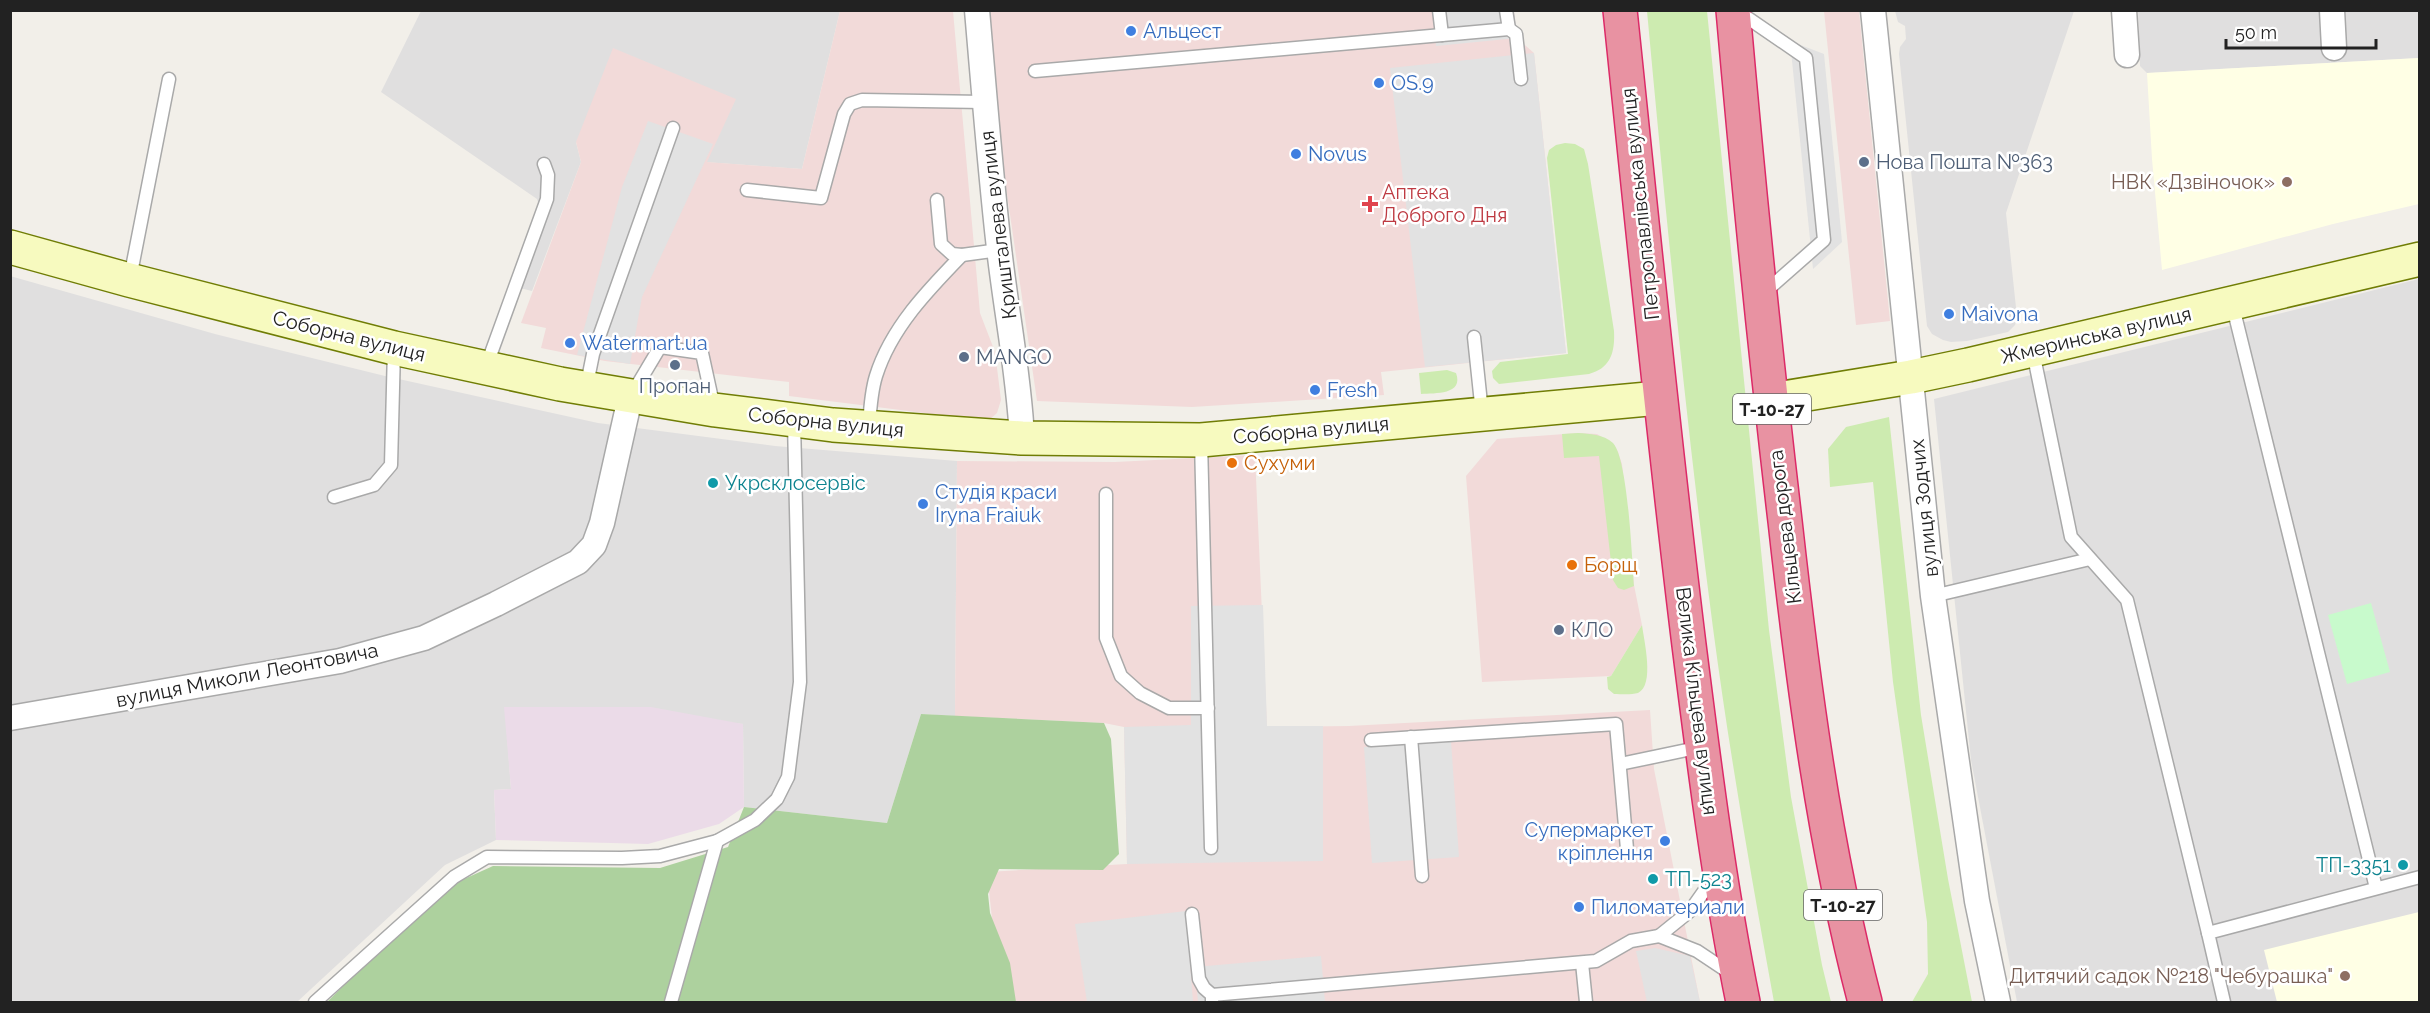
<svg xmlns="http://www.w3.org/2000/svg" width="2430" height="1013" font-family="Raleway,sans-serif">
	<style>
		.residential { fill: #e0dfdf }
		.commercial { fill: #f2dad9 }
		.industrial { fill: #ebdbe8 }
		.education { fill: #ffffe5 }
		.grass { fill: #cdebb0 }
		.forest { fill: #add19e }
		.park { fill: #c8facc }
		.parking { fill: #e2e2e2 }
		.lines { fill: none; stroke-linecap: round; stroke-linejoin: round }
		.lane-casing { stroke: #a9a9a9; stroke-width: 15 }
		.street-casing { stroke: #a9a9a9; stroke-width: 27 }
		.secondary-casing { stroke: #707d05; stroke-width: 36 }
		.highway-casing { stroke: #dc2a67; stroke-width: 36 }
		.lane { stroke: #fff; stroke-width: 12 }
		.street { stroke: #fff; stroke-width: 24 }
		.secondary { stroke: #f7fabf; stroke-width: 33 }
		.highway { stroke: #e892a2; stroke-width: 33 }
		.shop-dot { fill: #3f7fe0; stroke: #fff; stroke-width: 2 }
		.service-dot { fill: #5c6f8a; stroke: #fff; stroke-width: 2 }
		.education-dot { fill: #8d6e63; stroke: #fff; stroke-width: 2 }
		.health-dot { fill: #e0444e; stroke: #fff; stroke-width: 2 }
		.food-dot { fill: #e8710a; stroke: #fff; stroke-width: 2 }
		.culture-dot { fill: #0f9aa8; stroke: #fff; stroke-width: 2 }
		.labels { text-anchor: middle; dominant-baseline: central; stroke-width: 5; stroke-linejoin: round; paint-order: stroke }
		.shield { fill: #fff; stroke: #646464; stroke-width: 1.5 }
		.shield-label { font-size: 18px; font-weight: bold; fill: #222 }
		.shop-label { font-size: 20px; fill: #366cbe; stroke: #fff; text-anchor: start }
		.service-label { font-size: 20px; fill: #4e5e75; stroke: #fff; text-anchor: start }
		.education-label { font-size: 20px; fill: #785e54; stroke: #fff; text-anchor: end }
		.health-label { font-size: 20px; fill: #be3a42; stroke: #fff; text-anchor: start }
		.street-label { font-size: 20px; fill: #222; stroke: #fff }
		.food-label { font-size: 20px; fill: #c56008; stroke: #fff; text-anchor: start }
		.culture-label { font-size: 20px; fill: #0d838f; stroke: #fff; text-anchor: start }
	</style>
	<rect width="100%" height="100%" fill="#f2efe9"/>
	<g class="residential">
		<path d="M 421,11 L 840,11 L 802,169 L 704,162 L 576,142 L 581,162 L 532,291 L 512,286 L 541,212 L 537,199 L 381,92 Z"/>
		<path d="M 1895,11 L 2074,11 L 2006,213 L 2017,317 L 2015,325 L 2008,332 L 1967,341 L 1951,342 L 1943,340 L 1932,334 L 1927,326 L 1899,54 L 1900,47 L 1906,39 L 1905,26 L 1898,22 Z"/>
		<path d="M 2138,11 L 2324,11 L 2326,57 L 2341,57 L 2340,11 L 2419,11 L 2419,58 L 2147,73 L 2140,66 Z"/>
		<path d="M 10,276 L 215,334 L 385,376 L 598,423 L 775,446 L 957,461 L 955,716 L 921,714 L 887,823 L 744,807 L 743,724 L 505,707 L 511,789 L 494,790 L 496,840 L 445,865 L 297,1002 L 11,1002 Z"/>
		<path d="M 2419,279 L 2419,1002 L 2017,1002 L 1971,760 L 1934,399 Z"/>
	</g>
	<g class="commercial">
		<path d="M 840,11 L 953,11 L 980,313 L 995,352 L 1001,400 L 997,413 L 988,421 L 789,396 L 789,382 L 605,361 L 541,348 L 546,328 L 521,323 L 581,162 L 576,142 L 613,48 L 736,99 L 707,162 L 802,169 Z"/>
		<path d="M 986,11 L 1514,11 L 1517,38 L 1534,53 L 1566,353 L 1381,372 L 1384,395 L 1192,407 L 1037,401 L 994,104 Z"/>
		<path d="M 1824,11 L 1859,11 L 1890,321 L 1856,325 Z"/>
		<path d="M 1578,433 L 1597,434 L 1612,443 L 1618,452 L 1622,464 L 1634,585 L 1642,625 L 1611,676 L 1482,682 L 1466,476 L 1497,439 Z"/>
		<path d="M 1255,455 L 1267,727 L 1349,726 L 1650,710 L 1654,769 L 1700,1002 L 1001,1002 L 987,872 L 1127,864 L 1124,727 L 1104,723 L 955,716 L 957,461 L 1115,462 Z"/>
	</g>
	<path class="industrial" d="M 504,707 L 651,707 L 743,724 L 744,807 L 719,824 L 648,844 L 496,840 L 494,790 L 511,789 Z"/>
	<g class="education">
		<path d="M 2419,58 L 2419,204 L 2333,224 L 2162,270 L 2152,159 L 2147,73 Z"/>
		<path d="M 2419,912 L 2419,1002 L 2277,1002 L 2264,950 Z"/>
	</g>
	<g class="grass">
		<path d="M 1647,11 L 1707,11 L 1769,630 L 1791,797 L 1822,965 L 1831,1002 L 1774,1002 L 1772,991 C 1750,870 1729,749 1713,628 C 1686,423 1666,216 1647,11 Z"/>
		<path d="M 1565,143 L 1575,144 L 1584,149 L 1588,164 L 1614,331 C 1615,352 1611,368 1589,374 L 1499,384 L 1493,378 L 1492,371 L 1500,362 L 1568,354 L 1547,158 L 1549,150 L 1556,145 Z"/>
		<path d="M 1447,370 L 1456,373 C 1464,395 1435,393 1421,394 L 1419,373 Z"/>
		<path d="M 1889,417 L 1921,715 L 1948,879 L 1972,1002 L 1912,1002 L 1928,974 L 1927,922 L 1893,682 L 1873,482 L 1830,487 L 1828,449 L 1846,427 Z"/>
		<path d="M 1578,433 C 1590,434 1603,434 1613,443 C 1628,459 1632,559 1634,586 L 1624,590 L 1618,588 L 1613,580 L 1599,456 L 1564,458 L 1562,434 Z"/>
		<path d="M 1642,625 C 1644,641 1655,685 1638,693 C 1631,695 1621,694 1614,694 L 1608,689 L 1607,677 L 1611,676 Z"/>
	</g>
	<path class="forest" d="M 921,714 L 1104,723 L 1111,739 L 1119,854 L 1103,870 L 999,869 L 988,894 L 990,913 L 1010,963 L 1016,1002 L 327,1002 L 442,889 L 493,866 L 660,868 L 728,847 L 744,807 L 887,823 Z"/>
	<path class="park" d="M 2371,603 L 2390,672 L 2347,684 L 2328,615 Z"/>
	<g class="parking">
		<path d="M 1433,11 L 1514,11 L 1517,38 L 1436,46 Z"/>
		<path d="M 1790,41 L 1824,54 L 1842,242 L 1813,269 Z"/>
		<path d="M 1534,53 L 1566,353 L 1425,367 L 1390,68 Z"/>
		<path d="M 648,121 L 713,144 L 642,297 L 630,364 L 577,355 L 622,187 Z"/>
		<path d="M 1263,605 L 1267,726 L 1323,726 L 1323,861 L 1127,864 L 1124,727 L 1191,725 L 1191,606 Z"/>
		<path d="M 1451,741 L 1459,857 L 1372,863 L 1364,747 Z"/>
		<path d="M 1186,911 L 1193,1002 L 1087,1002 L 1075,924 Z"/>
		<path d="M 1655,948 L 1690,956 L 1700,1002 L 1647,1002 L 1636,951 Z"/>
		<path d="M 1321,956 L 1325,1002 L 1198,1002 L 1195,967 Z"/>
	</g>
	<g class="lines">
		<g class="lane-casing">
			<g id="lane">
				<path d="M 1439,10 L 1442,35 L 1509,29 L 1516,34 L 1521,79"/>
				<path d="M 1506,10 L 1509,29"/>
				<path d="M 1739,12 L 1806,58 L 1824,240 L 1765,292"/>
				<path d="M 1035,71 L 1442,35"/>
				<path d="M 747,190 L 821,198 L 844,114 L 850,104 L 862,100 L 983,102"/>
				<path d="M 937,200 L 941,244 L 952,254 L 962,255 L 999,250"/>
				<path d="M 130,278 L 169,79"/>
				<path d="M 2232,303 L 2376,888"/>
				<path d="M 1474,337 L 1482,413"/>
				<path d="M 2033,352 L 2071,537 L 2127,600 L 2208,933"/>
				<path d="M 486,367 L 547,199 L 548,175 L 544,164"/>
				<path d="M 586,389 L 593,354 L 673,128"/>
				<path d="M 632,394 L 660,347 L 702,353 L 714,408"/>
				<path d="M 869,426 C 870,410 871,392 876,376 C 891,328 928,290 962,255"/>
				<path d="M 1201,441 L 1211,848"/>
				<path d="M 1106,494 L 1106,638 L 1121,676 L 1140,693 L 1169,708 L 1208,708"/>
				<path d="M 334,497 L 374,485 L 391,465 L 394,349"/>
				<path d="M 1933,596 L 2090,559"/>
				<path d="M 1411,737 L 1422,876"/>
				<path d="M 1371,740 L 1616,724 L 1627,849"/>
				<path d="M 1620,764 L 1701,747"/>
				<path d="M 1714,877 L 1690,911 L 1659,936 L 1697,951 L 1730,973"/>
				<path d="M 1192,914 L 1199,979 L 1204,988 L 1212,995 L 1212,1001"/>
				<path d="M 1582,963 L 1586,1002"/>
				<path d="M 1212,995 L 1596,961 L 1631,941 L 1659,936"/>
				<path d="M 315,1002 L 454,877 L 487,857 L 622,858 L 660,856 L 717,841 L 755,820 L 777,799 L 788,777 L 800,682 L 794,422"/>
				<path d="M 671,1002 L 717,841"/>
				<path d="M 2224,1002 L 2208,933 L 2420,877"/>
			</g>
		</g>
		<g class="street-casing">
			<g id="street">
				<path d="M 977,10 C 984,90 990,169 999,248 C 1006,311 1019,374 1022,438"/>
				<path d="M 1873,10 L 1933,596 L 1977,901 L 1998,1002"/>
				<path d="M 2124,10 L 2127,55"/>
				<path d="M 2332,10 L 2334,48"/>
				<path d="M 10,718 L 340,661 L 424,638 L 496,604 L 578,562 L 594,545 L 602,523 L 630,398"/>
			</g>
		</g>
		<g class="secondary-casing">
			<g id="secondary">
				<path d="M 10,247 L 129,280 L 394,348 L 560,384 L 715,410 L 833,425 L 1022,438 L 1201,440 L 1659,398"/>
				<path d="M 1771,400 L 1911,377 L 1968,365 L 2420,259"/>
			</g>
		</g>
		<g class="highway-casing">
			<g id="highway">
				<path d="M 1620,10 C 1642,222 1663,434 1689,645 C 1704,764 1719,884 1743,1002"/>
				<path d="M 1733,10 C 1748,181 1765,351 1785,521 C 1803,683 1824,845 1865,1002"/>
			</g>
		</g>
		<use href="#lane" class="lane"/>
		<use href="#street" class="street"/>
		<use href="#secondary" class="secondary"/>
		<use href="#highway" class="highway"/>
	</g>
	<g class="shop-dot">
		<circle cx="1131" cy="31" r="6"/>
		<circle cx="1379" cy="83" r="6"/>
		<circle cx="1296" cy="154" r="6"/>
		<circle cx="1949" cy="314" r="6"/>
		<circle cx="570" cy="343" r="6"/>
		<circle cx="1315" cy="390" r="6"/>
		<circle cx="923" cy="504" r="6"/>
		<circle cx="1665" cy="841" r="6"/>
		<circle cx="1579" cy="907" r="6"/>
	</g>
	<g class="service-dot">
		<circle cx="1864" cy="162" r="6"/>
		<circle cx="964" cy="357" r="6"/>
		<circle cx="675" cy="365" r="6"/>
		<circle cx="1559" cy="630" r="6"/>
	</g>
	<g class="education-dot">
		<circle cx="2287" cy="182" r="6"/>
		<circle cx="2345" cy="976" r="6"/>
	</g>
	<path class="health-dot" d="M1367 195h6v6h6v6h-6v6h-6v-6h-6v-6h6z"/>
	<g class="food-dot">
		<circle cx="1232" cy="463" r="6"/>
		<circle cx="1572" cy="565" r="6"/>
	</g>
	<g class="culture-dot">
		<circle cx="713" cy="483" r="6"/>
		<circle cx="2403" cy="865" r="6"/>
		<circle cx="1653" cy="879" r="6"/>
	</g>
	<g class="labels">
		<g class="shield">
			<rect x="1733" y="394" width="78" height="30" rx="4.5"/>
			<rect x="1804" y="890" width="78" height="30" rx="4.5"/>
		</g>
		<g class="shield-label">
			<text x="1772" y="409">Т-10-27</text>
			<text x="1843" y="905">Т-10-27</text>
		</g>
		<g class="shop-label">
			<text x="1143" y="31">Альцест</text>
			<text x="1391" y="83">OS.9</text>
			<text x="1308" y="154">Novus</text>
			<text x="1961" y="314">Maivona</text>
			<text x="582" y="343">Watermart.ua</text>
			<text x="1327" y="390">Fresh</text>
			<text x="935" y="492">Студія краси<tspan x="935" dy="23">Iryna Fraiuk</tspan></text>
			<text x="1653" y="830" text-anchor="end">Супермаркет<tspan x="1653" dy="23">кріплення</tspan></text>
			<text x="1591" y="907">Пиломатериали</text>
		</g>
		<g class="service-label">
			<text x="1876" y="162">Нова Пошта №363</text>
			<text x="976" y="357">MANGO</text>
			<text x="675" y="386" text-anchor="middle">Пропан</text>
			<text x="1571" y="630">КЛО</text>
		</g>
		<g class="education-label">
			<text x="2275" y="182">НВК «Дзвіночок»</text>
			<text x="2333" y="976">Дитячий садок №218 "Чебурашка"</text>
		</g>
		<g class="health-label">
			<text x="1382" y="192">Аптека<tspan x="1382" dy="23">Доброго Дня</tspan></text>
		</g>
		<g class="street-label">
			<text transform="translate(1640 204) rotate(-96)">Петропавлівська вулиця</text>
			<text transform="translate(998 225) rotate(-97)">Кришталева вулиця</text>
			<text transform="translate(2096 335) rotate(-13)">Жмеринська вулиця</text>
			<text transform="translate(349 336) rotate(14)">Соборна вулиця</text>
			<text transform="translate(826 422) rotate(6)">Соборна вулиця</text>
			<text transform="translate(1311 430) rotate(-5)">Соборна вулиця</text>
			<text transform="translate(1924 508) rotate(-96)">вулиця Зодчих</text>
			<text transform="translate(1785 527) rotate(-97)">Кільцева дорога</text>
			<text transform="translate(247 675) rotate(-11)">вулиця Миколи Леонтовича</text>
			<text transform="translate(1697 701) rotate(83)">Велика Кільцева вулиця</text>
		</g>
		<g class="food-label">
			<text x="1244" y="463">Сухуми</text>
			<text x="1584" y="565">Борщ</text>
		</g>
		<g class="culture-label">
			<text x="725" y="483">Укрсклосервіс</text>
			<text x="2391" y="865" text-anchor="end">ТП-3351</text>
			<text x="1665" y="879">ТП-523</text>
		</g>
	</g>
	<rect width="2430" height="1013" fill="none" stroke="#222222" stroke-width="24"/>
	<path d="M2226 39v9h150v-9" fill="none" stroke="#222222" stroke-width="3"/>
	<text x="2235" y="39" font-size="18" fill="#222222" stroke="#ffffff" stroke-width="4.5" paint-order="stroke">50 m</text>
</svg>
